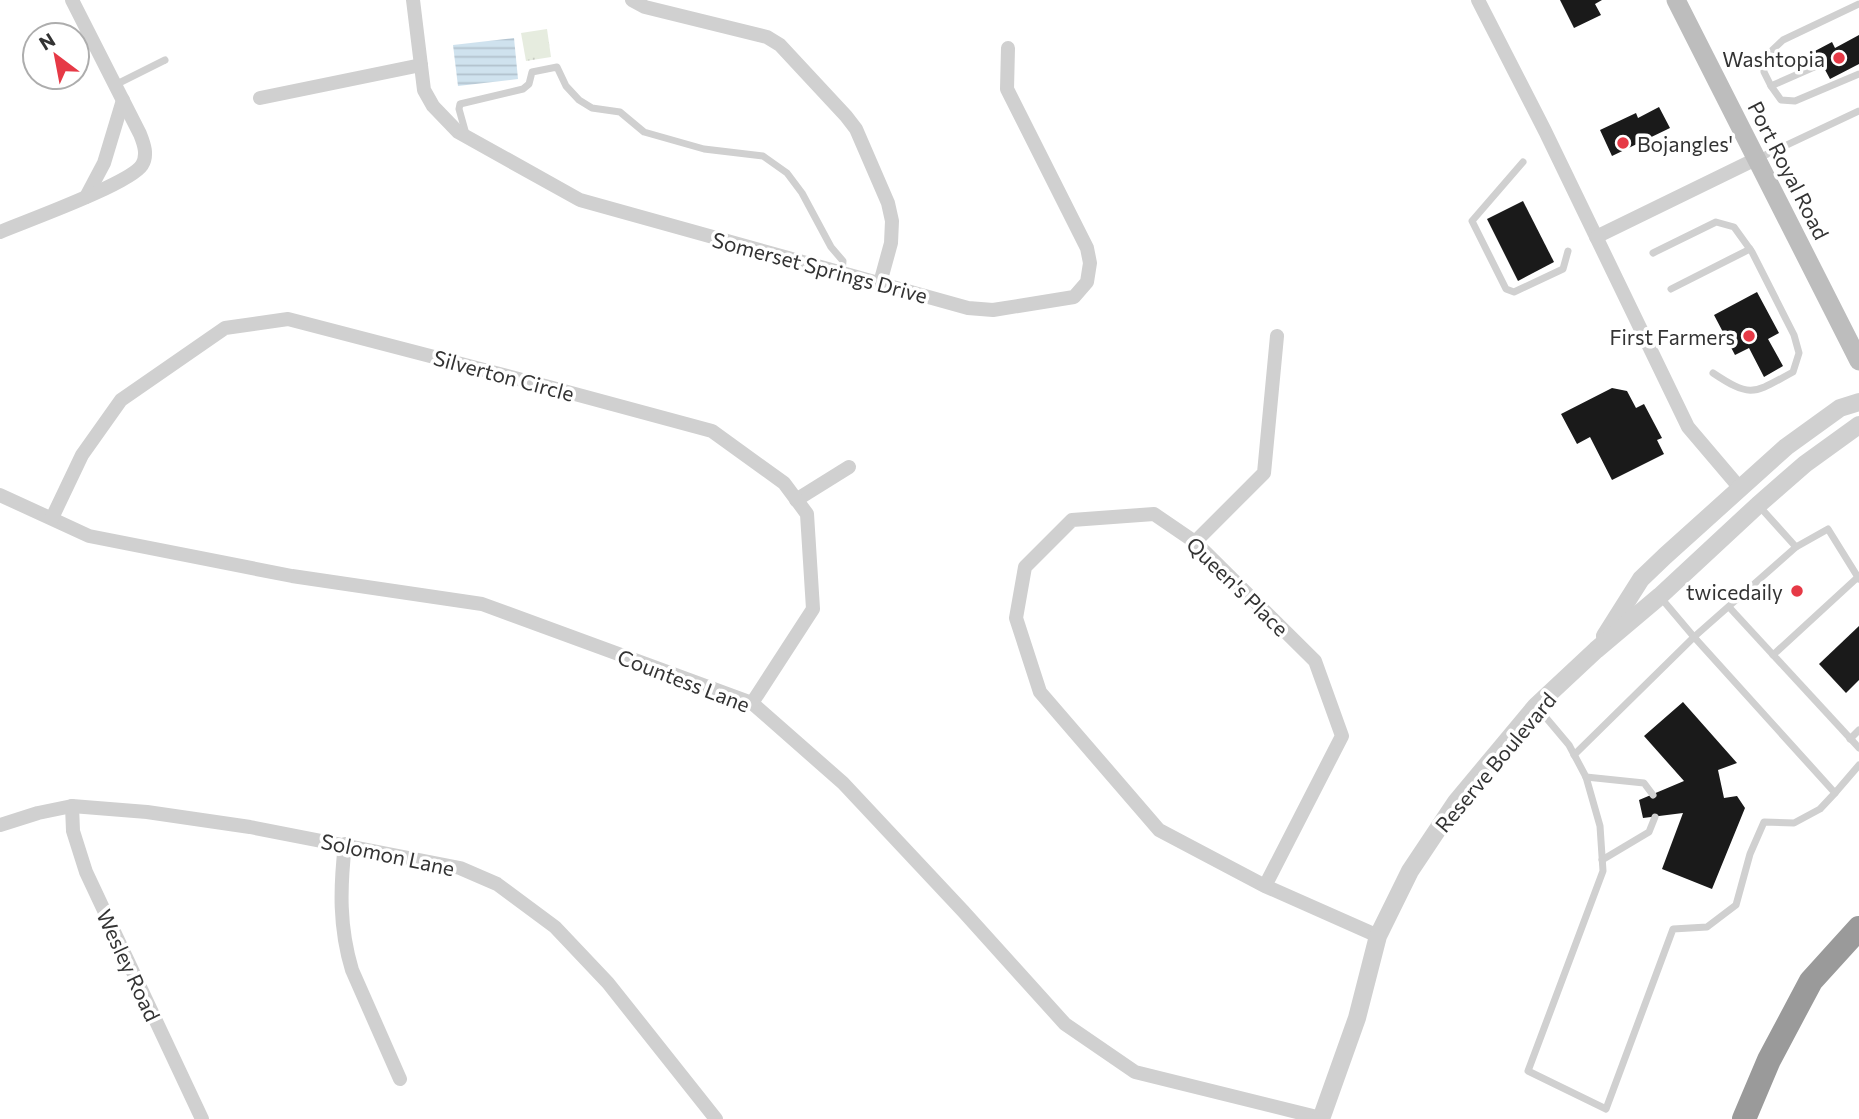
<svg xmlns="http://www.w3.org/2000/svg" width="1859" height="1119" font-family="Commissioner,sans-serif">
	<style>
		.park { fill: url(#park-tufts) }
		.water { fill: url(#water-rules) }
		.building { fill: #1a1a1a }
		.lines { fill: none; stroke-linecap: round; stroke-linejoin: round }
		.service { stroke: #d0d0d0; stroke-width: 7 }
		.minor { stroke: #d0d0d0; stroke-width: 14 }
		.tertiary { stroke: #d0d0d0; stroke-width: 18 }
		.secondary { stroke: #bdbdbd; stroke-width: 19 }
		.motorway { stroke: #9a9a9a; stroke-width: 24 }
		.poi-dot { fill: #e63946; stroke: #fff; stroke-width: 2.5 }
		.labels { text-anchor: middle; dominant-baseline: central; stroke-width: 7; stroke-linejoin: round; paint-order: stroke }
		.poi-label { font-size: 21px; fill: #333; stroke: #fff; text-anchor: end }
		.street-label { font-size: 21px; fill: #333; stroke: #fff }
	</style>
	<defs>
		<pattern id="park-tufts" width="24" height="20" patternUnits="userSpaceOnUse" patternTransform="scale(1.75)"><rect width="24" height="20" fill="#e6ecdf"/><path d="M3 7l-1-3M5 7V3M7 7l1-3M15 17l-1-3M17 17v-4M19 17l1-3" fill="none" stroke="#c6cbc0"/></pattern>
		<pattern id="water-rules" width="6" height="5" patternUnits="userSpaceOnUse" patternTransform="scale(1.75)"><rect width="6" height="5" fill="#cfe2ee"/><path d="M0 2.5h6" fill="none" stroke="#b2c2cd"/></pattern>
	</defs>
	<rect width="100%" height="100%" fill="#fff"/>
	<path class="park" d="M 547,29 L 551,57 L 526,61 L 521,33 Z"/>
	<path class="water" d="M 514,38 L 518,79 L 458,86 L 453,45 Z"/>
	<g class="building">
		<path d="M 1560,0 L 1602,0 L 1595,4 L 1601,15 L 1574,28 Z"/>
		<path d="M 1859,35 L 1859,64 L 1830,79 L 1815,51 L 1832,42 L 1835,48 Z"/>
		<path d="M 1659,107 L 1670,128 L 1612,156 L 1600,130 L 1636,113 L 1638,118 Z"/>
		<path d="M 1523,201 L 1554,262 L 1518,281 L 1487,219 Z"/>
		<path d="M 1757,292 L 1779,333 L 1768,339 L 1783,366 L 1764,377 L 1749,348 L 1735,355 L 1714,315 Z"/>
		<path d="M 1612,388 L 1627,391 L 1636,408 L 1644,404 L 1662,438 L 1657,440 L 1664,454 L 1612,480 L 1590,437 L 1577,444 L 1561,414 Z"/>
		<path d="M 1859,626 L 1859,680 L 1846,693 L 1819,664 Z"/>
		<path d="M 1683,702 L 1737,763 L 1718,770 L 1724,798 L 1737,796 L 1745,808 L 1712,889 L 1662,869 L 1683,813 L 1643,818 L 1639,800 L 1684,781 L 1644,736 Z"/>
	</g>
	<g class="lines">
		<g class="service">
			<path d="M 1821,64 L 1771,86 L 1764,72 L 1763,59 L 1783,40 L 1859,4"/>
			<path d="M 115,85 L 165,60"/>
			<path d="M 1771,86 L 1781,100 L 1795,101 L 1859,74"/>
			<path d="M 466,134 L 459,109 L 460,104 L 523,89 L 529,84 L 532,72 L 557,67 L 566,86 L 579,100 L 592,108 L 620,112 L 644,132 L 704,149 L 763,156 L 787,173 L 802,193 L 831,247 L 843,261 L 842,272"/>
			<path d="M 1759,158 L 1859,111"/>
			<path d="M 1523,162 L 1472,221 L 1506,289 L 1514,292 L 1563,269 L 1568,251"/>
			<path d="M 1653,253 L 1716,222 L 1734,227 L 1752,252 L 1794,335 L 1799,353 L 1793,372 C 1754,393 1752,399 1713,373"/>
			<path d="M 1671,289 L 1750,249"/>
			<path d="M 1796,547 L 1828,529 L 1859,579"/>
			<path d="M 1729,607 L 1859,748"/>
			<path d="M 1773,655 L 1858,577"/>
			<path d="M 1537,707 L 1569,745 L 1586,777 L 1600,826 L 1603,871 L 1528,1071 L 1606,1109 L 1673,929 L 1707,927 L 1736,905 L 1750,854 L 1764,822 L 1794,823 L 1820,809 L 1835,793 L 1694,637 L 1661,598"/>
			<path d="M 1850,739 L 1859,730"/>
			<path d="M 1574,755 L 1694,637 L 1796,547 L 1759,506"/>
			<path d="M 1586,777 L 1644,783 L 1653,795"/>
			<path d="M 1835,793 L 1859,765"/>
			<path d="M 1602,860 L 1649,832 L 1655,817"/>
		</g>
		<g class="minor">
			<path d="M 413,0 L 424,90 L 433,106 L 458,132 L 580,200 L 968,308 L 993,310 L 1074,297 L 1087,282 L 1090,263 L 1087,248 L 1007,89 L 1008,48"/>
			<path d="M 632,0 L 645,7 L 767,37 L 780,45 L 846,116 L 856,129 L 888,203 L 892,221 L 891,243 L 880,283"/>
			<path d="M 1478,0 L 1545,131 L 1688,427 L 1739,487"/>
			<path d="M 260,98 L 421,65"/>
			<path d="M 86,197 L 104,163 L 123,100"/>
			<path d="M 0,232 C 26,221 130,184 142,165 C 148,155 144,144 140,134 L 72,0"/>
			<path d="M 1596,237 L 1758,158"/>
			<path d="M 0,495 L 89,536 L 292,576 L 482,604 L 752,703 L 843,783 L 963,911 L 1065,1024 L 1135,1072 L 1321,1118"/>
			<path d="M 796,500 L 849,467"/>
			<path d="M 52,518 L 82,455 L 121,400 L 225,328 L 288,319 L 549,387 L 712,431 L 784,483 L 807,514 L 813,609 L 752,703"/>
			<path d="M 1195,542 L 1264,473 L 1277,336"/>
			<path d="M 72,806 L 73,831 L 86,872 L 202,1119"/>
			<path d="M 0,825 L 38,813 L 72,806 L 147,812 L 250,827 L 460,868 L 497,884 L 555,927 L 608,983 L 716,1119"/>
			<path d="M 345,844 C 340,888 339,927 352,970 L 400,1079"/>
			<path d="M 1265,886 L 1342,736 L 1315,661 L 1195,542 L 1154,514 L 1072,520 L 1025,567 L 1016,618 L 1040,692 L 1159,830 L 1265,886 L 1378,936"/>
		</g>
		<g class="tertiary">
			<path d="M 1605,636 L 1641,579 L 1665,556 L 1786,447 L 1840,408 L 1859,402"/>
			<path d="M 1321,1119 L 1357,1018 L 1378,936 L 1410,871 L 1456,802 L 1536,706 L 1596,650 L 1660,596 L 1758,505 L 1805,464 L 1859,425"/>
		</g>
		<path class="secondary" d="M 1676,0 L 1859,361"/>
		<path class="motorway" d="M 1744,1119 L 1769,1060 L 1811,981 L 1859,928"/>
	</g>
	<g class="poi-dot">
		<circle cx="1839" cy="58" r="7"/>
		<circle cx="1623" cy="143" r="7"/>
		<circle cx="1749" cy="336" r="7"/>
		<circle cx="1797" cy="591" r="7"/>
	</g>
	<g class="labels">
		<g class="poi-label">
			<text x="1825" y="58">Washtopia</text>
			<text x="1637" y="143" text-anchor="start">Bojangles'</text>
			<text x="1735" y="336">First Farmers</text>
			<text x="1783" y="591">twicedaily</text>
		</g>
		<g class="street-label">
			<text transform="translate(1789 170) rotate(63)">Port Royal Road</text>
			<text transform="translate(820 267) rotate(15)">Somerset Springs Drive</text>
			<text transform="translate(504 375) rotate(15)">Silverton Circle</text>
			<text transform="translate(1238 586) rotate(44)">Queen's Place</text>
			<text transform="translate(684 680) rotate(21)">Countess Lane</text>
			<text transform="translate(1495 762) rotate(-50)">Reserve Boulevard</text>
			<text transform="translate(388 854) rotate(12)">Solomon Lane</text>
			<text transform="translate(129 965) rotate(65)">Wesley Road</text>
		</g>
	</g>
	<g transform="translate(56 56) rotate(328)"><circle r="33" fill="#ffffff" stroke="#adadad" stroke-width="2"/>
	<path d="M0-5L12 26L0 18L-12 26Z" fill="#e63946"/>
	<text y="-10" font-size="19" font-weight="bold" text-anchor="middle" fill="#333333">N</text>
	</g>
</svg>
